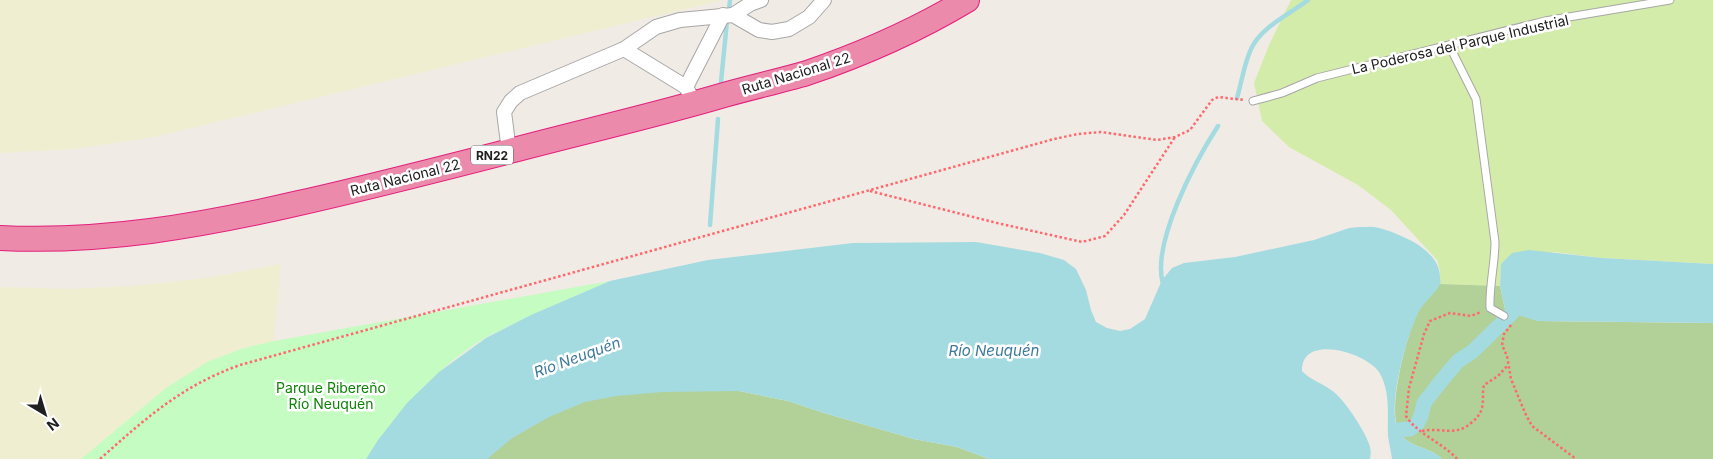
<svg xmlns="http://www.w3.org/2000/svg" width="1713" height="459" font-family="Inter,sans-serif">
	<style>
		.farmland { fill: #f0eed0 }
		.grass { fill: #d4ecaa }
		.forest { fill: #b1d199 }
		.park { fill: #c5fcc1 }
		.water { fill: #a4dbe0 }
		.lines { fill: none; stroke-linecap: round; stroke-linejoin: round }
		.stream { stroke: #a4dbe0; stroke-width: 4.5 }
		.canal { stroke: #a4dbe0; stroke-width: 15 }
		.lane-casing { stroke: #a7a7a7; stroke-width: 9 }
		.street-casing { stroke: #a7a7a7; stroke-width: 16 }
		.highway-casing { stroke: #e21f7d; stroke-width: 26 }
		.path { stroke: #ff686e; stroke-width: 2.5; stroke-dasharray: 2.5 2.5; stroke-linecap: butt }
		.lane { stroke: #fff; stroke-width: 7 }
		.street { stroke: #fff; stroke-width: 14 }
		.highway { stroke: #eb8aaa; stroke-width: 24 }
		.labels { text-anchor: middle; dominant-baseline: central; stroke-width: 5; stroke-linejoin: round; paint-order: stroke }
		.shield { fill: #fff; stroke: #636363; stroke-width: 1 }
		.shield-label { font-size: 12px; font-weight: bold; fill: #202020 }
		.street-label { font-size: 14px; fill: #202020; stroke: #fff }
		.park-label { font-size: 14px; fill: #0e8407; stroke: #fff }
		.water-label { font-size: 15px; font-style: italic; fill: #3f7a9c; stroke: #fff }
	</style>
	<rect width="100%" height="100%" fill="#f1ebe5"/>
	<g class="farmland">
		<path d="M 0,0 L 723,0 L 154,137 L 74,149 L 0,153 Z"/>
		<path d="M 281,264 L 274,341 L 241,349 L 207,362 L 166,388 L 81,459 L 0,459 L 0,287 L 66,289 L 132,286 L 206,278 Z"/>
	</g>
	<path class="grass" d="M 1291,0 L 1713,0 L 1713,264 L 1602,258 L 1554,252 L 1501,264 L 1500,286 L 1440,284 L 1440,271 L 1437,260 L 1391,210 L 1358,185 L 1289,147 L 1262,121 L 1254,83 L 1269,45 Z"/>
	<g class="forest">
		<path d="M 1440,284 L 1500,286 L 1505,309 L 1538,321 L 1713,323 L 1713,459 L 1442,459 C 1430,446 1406,448 1398,430 C 1388,406 1406,338 1417,314 C 1422,303 1432,293 1440,284 Z"/>
		<path d="M 739,391 L 788,401 L 824,413 L 914,439 L 957,447 L 989,459 L 487,459 C 499,445 515,436 530,427 C 547,417 566,407 586,401 C 634,388 690,391 739,391 Z"/>
	</g>
	<path class="park" d="M 610,281 C 578,295 544,309 513,324 C 504,329 494,333 485,338 C 436,368 397,411 366,459 L 81,459 L 166,388 L 207,362 L 241,349 L 274,341 Z"/>
	<g class="water">
		<path d="M 1360,227 C 1366,227 1373,226 1379,228 C 1401,234 1440,250 1440,277 C 1440,279 1441,282 1440,284 C 1437,292 1421,304 1417,315 C 1406,339 1387,406 1398,430 C 1406,448 1430,446 1442,459 L 1392,459 C 1391,451 1389,444 1388,436 C 1387,415 1391,392 1379,372 C 1366,352 1301,333 1302,371 C 1310,380 1322,383 1331,390 C 1343,397 1365,431 1369,444 C 1371,449 1371,454 1370,459 L 989,459 L 957,447 L 914,439 L 824,413 L 788,401 L 739,391 L 663,392 L 616,396 L 585,402 L 549,417 L 512,438 L 487,459 L 366,459 L 378,440 L 407,403 L 439,372 L 486,338 L 531,315 L 610,281 L 708,260 L 853,243 L 976,242 L 1040,253 L 1064,260 L 1076,269 L 1086,290 L 1091,310 L 1096,322 L 1107,328 L 1120,331 L 1130,329 L 1145,319 L 1162,280 L 1172,268 L 1184,263 L 1235,257 L 1314,240 L 1349,228 Z"/>
		<path d="M 1529,250 L 1602,258 L 1713,264 L 1713,323 L 1538,321 L 1517,315 L 1505,309 L 1500,286 L 1501,264 L 1512,253 Z"/>
	</g>
	<g class="lines">
		<g class="stream">
			<path d="M 729,10 L 730,0"/>
			<path d="M 721,82 L 727,21"/>
			<path d="M 1237,98 C 1242,81 1244,63 1252,47 C 1263,26 1290,14 1308,0"/>
			<path d="M 710,225 L 718,119"/>
			<path d="M 1163,284 C 1151,243 1196,160 1218,126"/>
		</g>
		<path class="canal" d="M 1398,430 L 1410,429 L 1417,424 L 1421,416 L 1424,403 L 1442,380 L 1458,361 L 1472,352 L 1512,313"/>
		<g class="lane-casing">
			<g id="lane">
				<path d="M 1449,45 L 1476,99 L 1495,242 C 1495,264 1489,286 1490,308 L 1504,316"/>
				<path d="M 1253,101 L 1282,93 L 1317,78 L 1545,21 L 1670,0"/>
			</g>
		</g>
		<g class="street-casing">
			<g id="street">
				<path d="M 733,15 L 750,4 L 761,0"/>
				<path d="M 624,49 L 686,87 L 695,104"/>
				<path d="M 686,87 L 723,15"/>
				<path d="M 509,151 L 504,112 L 511,101 L 520,93 L 624,49 L 656,27 L 680,20 L 733,15 L 759,30 L 772,32 L 789,29 L 809,17 L 824,0"/>
			</g>
		</g>
		<g class="highway-casing">
			<path id="highway" d="M 0,238 C 102,243 200,226 299,203 C 370,187 440,169 510,151 C 581,132 653,116 724,95 C 752,87 780,81 807,73 C 863,54 917,30 967,0"/>
		</g>
		<g class="path">
			<path d="M 870,191 L 997,223 L 1082,242 L 1105,236 L 1124,215 L 1175,137"/>
			<path d="M 1511,325 L 1504,334 L 1502,345 L 1507,356 L 1511,379 L 1525,413 L 1532,426 L 1576,459"/>
			<path d="M 1422,431 C 1441,427 1455,437 1471,423 C 1476,419 1480,415 1482,408 C 1484,400 1482,392 1484,385 L 1498,376 L 1508,365"/>
			<path d="M 100,459 C 145,419 181,386 240,365 L 1054,139 L 1078,134 L 1101,132 L 1157,140 L 1175,137 L 1190,130 L 1212,100 L 1218,97 L 1244,100"/>
			<path d="M 1457,459 C 1443,443 1417,434 1406,416 L 1409,388 L 1424,334 L 1430,321 L 1450,313 L 1471,316 L 1481,312"/>
		</g>
		<use href="#lane" class="lane"/>
		<use href="#street" class="street"/>
		<use href="#highway" class="highway"/>
	</g>
	<g class="labels">
		<rect class="shield" x="471" y="145.5" width="42" height="19" rx="4"/>
		<g class="shield-label">
			<text x="492" y="155">RN22</text>
		</g>
		<g class="street-label">
			<text transform="translate(1460 44) rotate(-13)">La Poderosa del Parque Industrial</text>
			<text transform="translate(796 73) rotate(-17)">Ruta Nacional 22</text>
			<text transform="translate(405 177) rotate(-14)">Ruta Nacional 22</text>
		</g>
		<g class="park-label">
			<text x="331" y="387">Parque Ribereño<tspan x="331" dy="16">Río Neuquén</tspan></text>
		</g>
		<g class="water-label">
			<text x="994" y="350">Río Neuquén</text>
			<text transform="translate(577 357) rotate(-20)">Río Neuquén</text>
		</g>
	</g>
	<g transform="translate(45 414) rotate(142)" stroke="#ffffff" stroke-width="4" paint-order="stroke">
	<path d="M0-4L9 19L0 12L-9 19Z" fill="#202020"/>
	<text y="-8" font-size="14" font-weight="bold" text-anchor="middle" fill="#202020">N</text>
	</g>
</svg>
